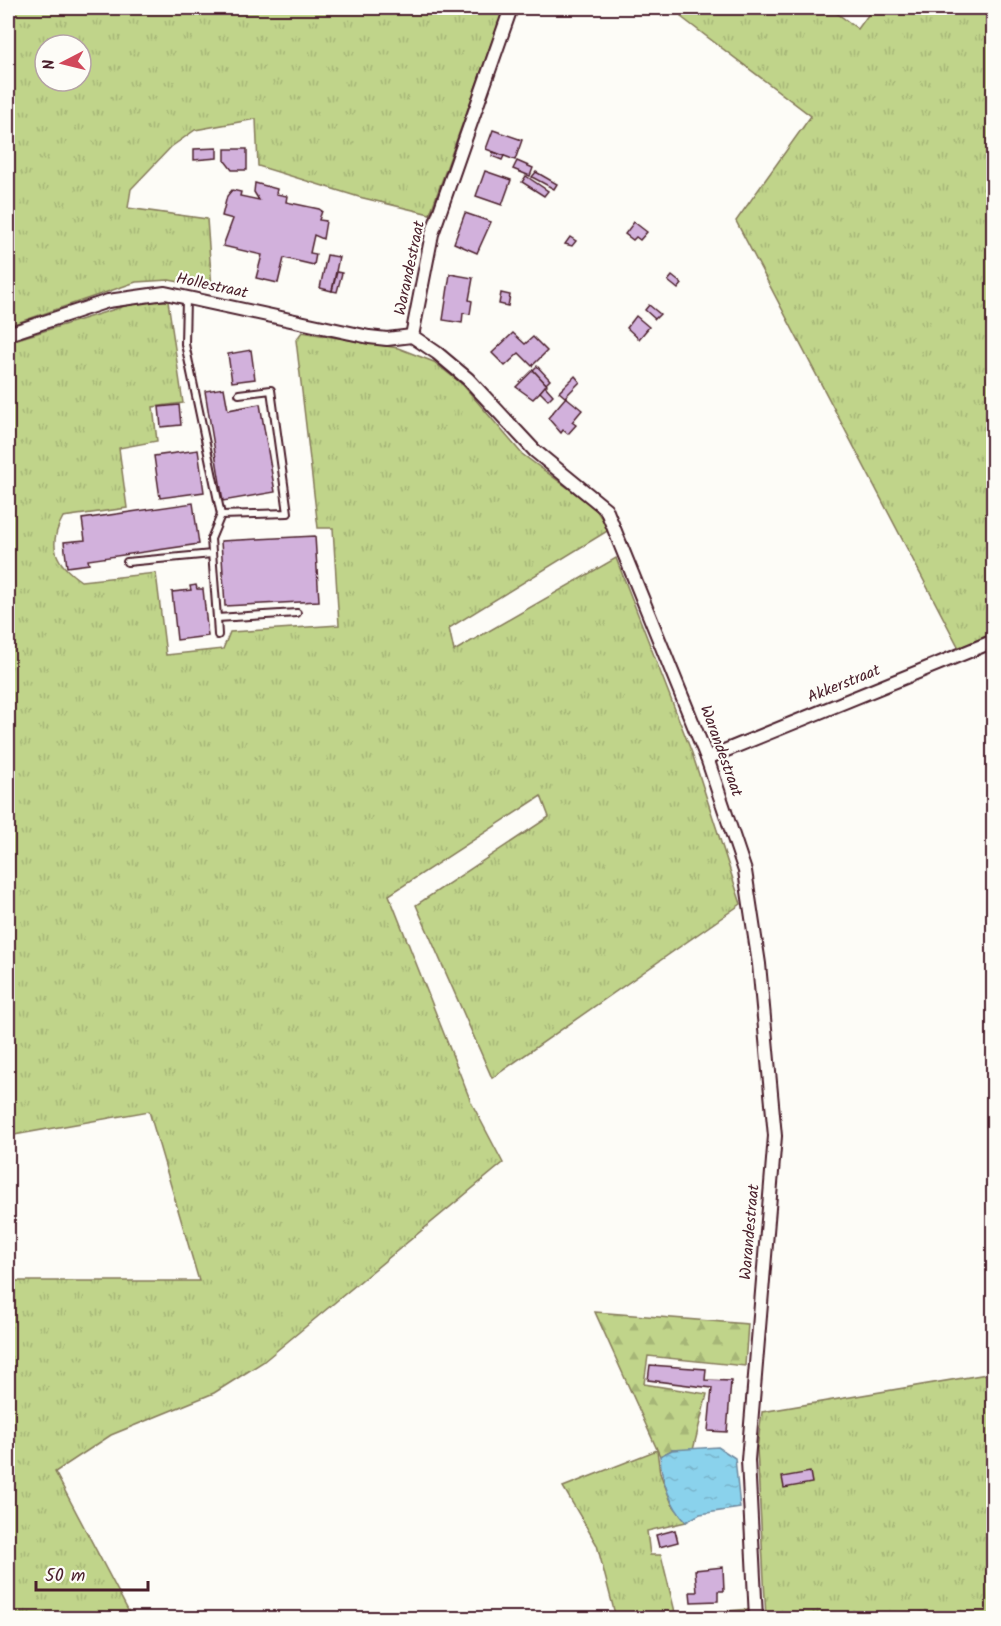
<svg xmlns="http://www.w3.org/2000/svg" width="1001" height="1626" font-family="Kalam,sans-serif">
	<style>
		.grass { fill: url(#grass-tufts); stroke: #857a5a; stroke-width: 1.5; fill-rule: evenodd }
		.forest { fill: url(#forest-firs); stroke: #857a5a; stroke-width: 1.5 }
		.water { fill: url(#water-ripples); stroke: #708a9f; stroke-width: 1.5 }
		.building { fill: #d2b1dc; stroke: #4a1f2b; stroke-width: 1.5 }
		.lines { fill: none; stroke-linecap: round; stroke-linejoin: round }
		.service-casing { stroke: #4a1f2b; stroke-width: 10 }
		.minor-casing { stroke: #4a1f2b; stroke-width: 16 }
		.service { stroke: #fdfcf7; stroke-width: 6 }
		.minor { stroke: #fdfcf7; stroke-width: 12 }
		.labels { text-anchor: middle; dominant-baseline: central; stroke-width: 4.5; stroke-linejoin: round; paint-order: stroke }
		.street-label { font-size: 16px; fill: #4a1f2b; stroke: #fdfcf7 }
	</style>
	<defs>
		<pattern id="grass-tufts" width="24" height="20" patternUnits="userSpaceOnUse" patternTransform="scale(1.5)"><rect width="24" height="20" fill="#c0d48a"/><path d="M3 7l-1-3M5 7V3M7 7l1-3M15 17l-1-3M17 17v-4M19 17l1-3" fill="none" stroke="#a6b677"/></pattern>
		<pattern id="forest-firs" width="22" height="20" patternUnits="userSpaceOnUse" patternTransform="scale(1.5)"><rect width="22" height="20" fill="#c0d48a"/><path d="M5 1l3.5 6h-7zM16 11l3.5 6h-7z" fill="#a6b677"/></pattern>
		<pattern id="water-ripples" width="26" height="14" patternUnits="userSpaceOnUse" patternTransform="scale(1.5)"><rect width="26" height="14" fill="#8ad2ec"/><path d="M2 4q2-2 4 0t4 0M15 11q2-2 4 0t4 0" fill="none" stroke="#79b4cb"/></pattern>
	</defs>
	<rect width="100%" height="100%" fill="#fdfcf7"/>
	<filter id="ink" filterUnits="userSpaceOnUse"><feTurbulence type="fractalNoise" baseFrequency=".0167" numOctaves="2"/><feDisplacementMap in="SourceGraphic" scale="12" xChannelSelector="R" yChannelSelector="G"/><feConvolveMatrix kernelMatrix="1 2 1 2 8 2 1 2 1" color-interpolation-filters="sRGB"/></filter>
	<g filter="url(#ink)">
		<g class="grass">
			<path d="M 8,8 L 504,8 L 430,214 L 359,197 L 258,166 L 256,119 L 195,130 L 171,147 L 131,189 L 128,208 L 207,219 L 212,288 L 169,280 L 136,282 L 8,326 ZM 45,45 L 81,45 L 81,81 L 45,81 Z"/>
			<path d="M 689,8 L 732,8 L 744,11 L 748,8 L 830,8 L 858,29 L 873,8 L 993,8 L 993,633 L 959,648 L 736,221 L 811,116 L 681,17 Z"/>
			<path d="M 168,301 L 183,403 L 153,407 L 157,441 L 119,448 L 127,508 L 63,517 C 47,546 55,563 81,581 L 156,573 L 166,655 L 223,649 L 230,632 L 339,625 L 333,528 L 318,528 L 296,340 L 302,332 L 398,348 L 434,362 L 463,385 L 522,454 L 595,508 L 609,530 L 449,628 L 454,651 L 616,558 L 692,753 L 741,904 L 492,1078 L 416,905 L 549,817 L 541,796 L 389,895 L 471,1102 L 503,1163 L 263,1362 L 214,1393 L 111,1435 L 55,1472 L 132,1618 L 8,1618 L 8,1281 L 199,1281 L 149,1111 L 8,1136 L 8,342 L 138,302 Z"/>
			<path d="M 993,1373 L 993,1618 L 766,1618 L 757,1449 L 762,1412 Z"/>
			<path d="M 657,1450 L 660,1473 L 672,1504 L 686,1522 L 647,1531 L 650,1555 L 661,1555 L 676,1616 L 748,1609 L 748,1618 L 616,1618 L 597,1545 L 563,1487 Z"/>
		</g>
		<path class="forest" d="M 595,1312 L 748,1324 L 745,1366 L 648,1356 L 644,1384 L 707,1394 L 693,1450 L 672,1450 L 660,1456 Z"/>
		<path class="water" d="M 718,1447 L 735,1458 L 740,1508 L 700,1514 L 686,1522 C 670,1505 661,1479 660,1456 L 672,1450 Z"/>
		<g class="building">
			<path d="M 493,130 L 522,140 L 515,160 L 486,149 Z"/>
			<path d="M 217,148 L 217,158 L 194,160 L 194,149 Z"/>
			<path d="M 225,149 L 247,149 L 247,170 L 232,170 L 225,161 Z"/>
			<path d="M 493,152 L 504,156 L 502,160 L 492,156 Z"/>
			<path d="M 517,161 L 533,168 L 530,176 L 513,169 Z"/>
			<path d="M 485,171 L 511,180 L 502,205 L 476,196 Z"/>
			<path d="M 536,172 L 557,184 L 554,189 L 532,177 Z"/>
			<path d="M 526,176 L 548,191 L 544,196 L 522,182 Z"/>
			<path d="M 255,183 L 277,189 L 276,194 L 287,196 L 286,202 L 319,209 L 322,211 L 319,220 L 326,221 L 323,239 L 314,235 L 310,253 L 316,254 L 314,265 L 284,258 L 278,283 L 256,278 L 262,255 L 223,246 L 233,219 L 222,216 L 227,196 L 232,190 L 241,192 L 240,196 L 259,200 L 254,192 Z"/>
			<path d="M 465,213 L 491,222 L 477,253 L 454,243 Z"/>
			<path d="M 634,222 L 647,232 L 640,240 L 636,237 L 633,240 L 625,234 Z"/>
			<path d="M 570,237 L 576,241 L 572,246 L 565,244 Z"/>
			<path d="M 327,255 L 339,257 L 332,291 L 320,288 Z"/>
			<path d="M 337,272 L 342,273 L 337,292 L 332,291 Z"/>
			<path d="M 450,274 L 473,278 L 469,300 L 472,301 L 470,314 L 463,313 L 462,323 L 443,320 Z"/>
			<path d="M 672,276 L 682,284 L 678,289 L 668,281 Z"/>
			<path d="M 501,293 L 510,295 L 508,306 L 499,304 Z"/>
			<path d="M 649,305 L 660,314 L 655,319 L 645,310 Z"/>
			<path d="M 636,316 L 649,327 L 639,339 L 627,328 Z"/>
			<path d="M 513,333 L 525,344 L 533,337 L 547,351 L 532,366 L 519,353 L 505,366 L 492,353 Z"/>
			<path d="M 251,350 L 255,379 L 232,382 L 228,354 Z"/>
			<path d="M 537,366 L 550,380 L 546,384 L 533,370 Z"/>
			<path d="M 533,370 L 547,385 L 533,399 L 516,387 Z"/>
			<path d="M 575,376 L 580,382 L 565,397 L 559,392 Z"/>
			<path d="M 545,386 L 553,395 L 548,400 L 540,392 Z"/>
			<path d="M 224,388 L 228,410 L 260,404 L 275,492 L 223,501 L 205,391 Z"/>
			<path d="M 566,397 L 582,410 L 572,422 L 576,425 L 568,434 L 563,430 L 561,433 L 548,418 Z"/>
			<path d="M 179,405 L 181,425 L 161,427 L 159,407 Z"/>
			<path d="M 198,450 L 204,492 L 160,498 L 154,456 Z"/>
			<path d="M 193,503 L 199,544 L 88,560 L 89,564 L 67,567 L 64,542 L 85,540 L 82,519 Z"/>
			<path d="M 315,536 L 319,601 L 225,606 L 221,541 Z"/>
			<path d="M 196,585 L 197,589 L 203,589 L 208,636 L 177,640 L 172,592 L 191,590 L 190,586 Z"/>
			<path d="M 650,1365 L 706,1369 L 705,1380 L 731,1381 L 727,1432 L 708,1431 L 712,1388 L 648,1380 Z"/>
			<path d="M 810,1472 L 812,1483 L 784,1488 L 782,1477 Z"/>
			<path d="M 675,1530 L 678,1542 L 659,1547 L 656,1535 Z"/>
			<path d="M 723,1567 L 724,1591 L 718,1591 L 718,1601 L 691,1602 L 690,1592 L 697,1592 L 695,1570 Z"/>
		</g>
		<g class="lines">
			<g class="service-casing">
				<g id="service">
					<path d="M 186,298 L 185,344 L 221,515 L 288,513 L 271,390 L 239,394"/>
					<path d="M 221,515 L 211,539 L 217,618 L 297,613"/>
					<path d="M 127,562 L 212,554"/>
					<path d="M 217,618 L 218,635"/>
				</g>
			</g>
			<g class="minor-casing">
				<g id="minor">
					<path d="M 8,334 L 108,301 L 165,293 L 369,337 L 387,339 L 412,336"/>
					<path d="M 412,336 L 437,353 L 468,379 L 535,451 L 606,509 L 707,758 L 745,871 L 759,964 L 775,1136 L 748,1460 L 756,1618"/>
					<path d="M 412,336 L 432,234 L 511,8"/>
					<path d="M 707,758 L 994,641"/>
				</g>
			</g>
			<use href="#service" class="service"/>
			<use href="#minor" class="minor"/>
		</g>
	</g>
	<g class="labels">
		<g class="street-label">
			<text transform="translate(410 268) rotate(-78)">Warandestraat</text>
			<text transform="translate(212 286) rotate(12)">Hollestraat</text>
			<text transform="translate(844 684) rotate(-22)">Akkerstraat</text>
			<text transform="translate(721 751) rotate(70)">Warandestraat</text>
			<text transform="translate(750 1232) rotate(-85)">Warandestraat</text>
		</g>
	</g>
	<rect width="1001" height="1626" fill="none" stroke="#fdfcf7" stroke-width="30"/>
	<rect x="15" y="15" width="971" height="1596" fill="none" stroke="#4a1f2b" stroke-width="2" filter="url(#ink)"/>
	<g transform="translate(63 63) rotate(263)"><circle r="28" fill="#fdfcf7" stroke="#b5a4a5" stroke-width="1.5"/>
	<path d="M0-4.5L10 22L0 15L-10 22Z" fill="#d1495b"/>
	<text y="-9" font-size="16" font-weight="bold" text-anchor="middle" fill="#4a1f2b">N</text>
	</g>
	<path d="M36 1581v9h112v-9" fill="none" stroke="#4a1f2b" stroke-width="3"/>
	<text x="45" y="1581" font-size="18" fill="#4a1f2b" stroke="#fdfcf7" stroke-width="4.5" paint-order="stroke">50 m</text>
</svg>
